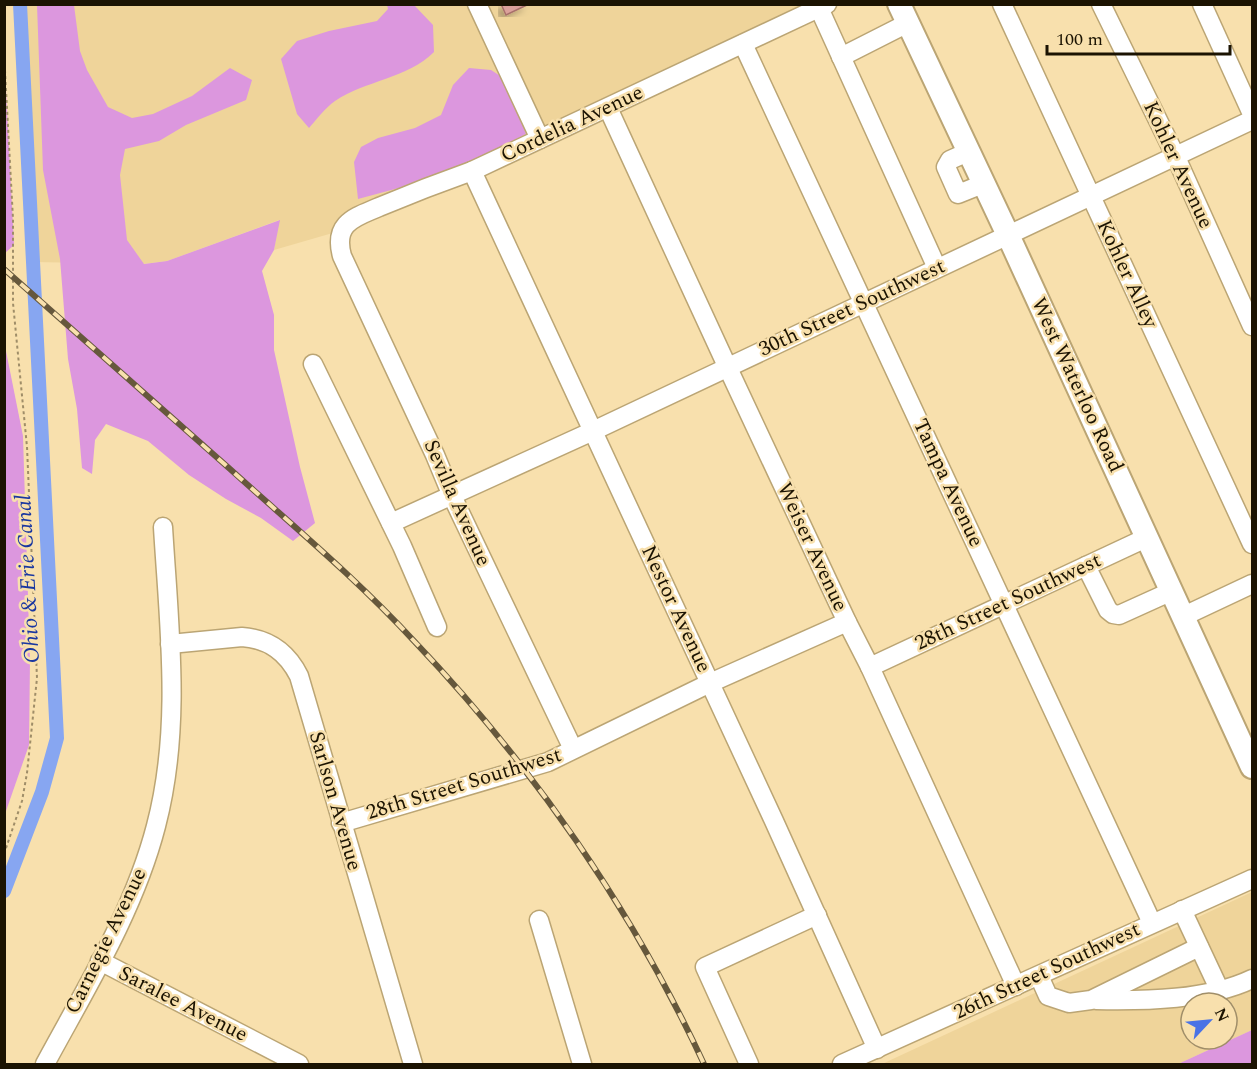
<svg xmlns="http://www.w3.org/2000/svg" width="1257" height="1069" font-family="Spectral,serif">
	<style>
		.built { fill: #efd49a; fill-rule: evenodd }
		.green { fill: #dc97de }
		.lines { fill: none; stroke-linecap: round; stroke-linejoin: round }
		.canal { stroke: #87a6f1; stroke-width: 14 }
		.building { fill: #dca19b; stroke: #a7706b; stroke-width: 1.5; filter: url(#shadow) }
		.minor-casing { stroke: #bba574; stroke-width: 21 }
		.major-casing { stroke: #bba574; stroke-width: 26 }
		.path { stroke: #9f8d68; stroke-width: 2; stroke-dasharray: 3 3; stroke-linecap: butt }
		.minor { stroke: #fff; stroke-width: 18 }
		.major { stroke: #fff; stroke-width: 22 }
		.rail-casing { stroke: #66583c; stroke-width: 6 }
		.rail { stroke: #f8e0ad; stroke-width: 4; stroke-dasharray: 11; stroke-linecap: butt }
		.labels { text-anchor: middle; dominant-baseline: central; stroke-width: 5; stroke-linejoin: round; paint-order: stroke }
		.street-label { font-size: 21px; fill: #1b1302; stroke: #f8e0ad }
		.water-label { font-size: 22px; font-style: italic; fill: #1a37a0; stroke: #f8e0ad }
	</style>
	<defs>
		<filter id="shadow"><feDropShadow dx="-5" dy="5" stdDeviation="3" flood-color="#0004"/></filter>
	</defs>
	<rect width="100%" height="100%" fill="#f8e0ad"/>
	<g class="built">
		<path d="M 20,5 L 827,5 L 343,230 L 274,250 L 279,220 L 167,261 L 143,264 L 33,262 Z"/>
		<path d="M 1252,892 L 1252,1030 L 1178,1064 L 882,1064 ZM 1191,1003 L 1227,1003 L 1227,1039 L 1191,1039 Z"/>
	</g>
	<g class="green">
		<path d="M 37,5 L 74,5 L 80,51 L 87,70 L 108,107 L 132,118 L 153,114 L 192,96 L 230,68 L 252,80 L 246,100 L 186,125 L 159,141 L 125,149 L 120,175 L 127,240 L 144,264 L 167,261 L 280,220 L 274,250 L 262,271 L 274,315 L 274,350 L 300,467 L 315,523 L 293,541 L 261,518 L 226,499 L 189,475 L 148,441 L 106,424 L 95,440 L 92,474 L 82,468 L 77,409 L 68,359 L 60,259 L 43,170 Z"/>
		<path d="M 387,5 L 414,5 L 433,25 L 434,52 C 407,79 366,80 335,101 C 325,108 317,119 309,128 L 297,114 L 281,59 L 297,41 L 329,31 L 377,21 L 388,9 Z"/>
		<path d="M 469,68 L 491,70 L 505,79 L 526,134 L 447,175 L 358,199 L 354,162 L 361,147 L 378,138 L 415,128 L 441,115 L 453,85 Z"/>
		<path d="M 5,70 L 14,245 L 5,253 L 4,253 Z"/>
		<path d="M 4,341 L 23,436 L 30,661 L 29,745 L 5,814 Z"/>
		<path d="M 1252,1030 L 1252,1064 L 1178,1064 Z"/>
	</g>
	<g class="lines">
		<path class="canal" d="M 4,891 L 42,792 L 57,738 L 20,4"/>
	</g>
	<path class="building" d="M 501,4 L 529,4 L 506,15 Z"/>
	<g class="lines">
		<g class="minor-casing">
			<g id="minor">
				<path d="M 477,4 L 540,139"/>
				<path d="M 1002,4 L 1252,544"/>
				<path d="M 1101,4 L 1175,155 L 1252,326"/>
				<path d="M 1202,4 L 1252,114"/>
				<path d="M 819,8 L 937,268"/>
				<path d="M 743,44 L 1152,923"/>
				<path d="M 841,57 L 908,23"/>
				<path d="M 608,108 L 727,366 L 847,622 L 870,667 L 1016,986"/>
				<path d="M 968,152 L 950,160 L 946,167 L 958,194 L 983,184"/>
				<path d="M 472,171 L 774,821 L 877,1049"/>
				<path d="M 313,364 L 402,546 L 437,627"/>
				<path d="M 391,523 L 593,431 L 1252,120"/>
				<path d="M 1086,566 L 1108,610 L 1113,614 L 1119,615 L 1172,591"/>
				<path d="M 1184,616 L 1252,584"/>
				<path d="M 170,644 L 242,637 C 269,639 287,652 299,676 L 413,1064"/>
				<path d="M 870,667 L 1146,538"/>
				<path d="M 573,749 L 452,496 L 435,455 L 342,256 C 339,245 338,234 346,225 C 354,216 368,212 379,207 C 410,194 441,182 472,171 L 827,4"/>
				<path d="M 341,823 L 548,762 L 710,683 L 847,622"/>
				<path d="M 1182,910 L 1220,991"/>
				<path d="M 539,920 L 582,1064"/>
				<path d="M 100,961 L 299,1064"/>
				<path d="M 1039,976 L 1048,996 L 1069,1003 L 1091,1000 L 1199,947"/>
				<path d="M 1096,1000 C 1145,1001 1208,1000 1252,979"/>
				<path d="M 45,1064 C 86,988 134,911 156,826 C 182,727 169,627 163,527"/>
				<path d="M 749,1064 L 705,967 L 817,915"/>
				<path d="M 842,1064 L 1252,879"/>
			</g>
		</g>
		<g class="major-casing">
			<path id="major" d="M 899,4 L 1008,235 L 1252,767"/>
		</g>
		<path class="path" d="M 4,52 L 13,219 L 13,303 L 27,447 L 37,678 L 27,773 L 22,801 L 4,854"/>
		<use href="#minor" class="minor"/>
		<use href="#major" class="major"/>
		<g class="rail-casing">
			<path id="rail" d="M 4,269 C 80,336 154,402 230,469 C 292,525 357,579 414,641 C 532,765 632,909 704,1064"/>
		</g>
		<use href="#rail" class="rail"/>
	</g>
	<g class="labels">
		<g class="street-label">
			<text transform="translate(572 124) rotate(-25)">Cordelia Avenue</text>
			<text transform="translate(1178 165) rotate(65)">Kohler Avenue</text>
			<text transform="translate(1127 274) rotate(65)">Kohler Alley</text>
			<text transform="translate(852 308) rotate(-25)">30th Street Southwest</text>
			<text transform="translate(1077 385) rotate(65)">West Waterloo Road</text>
			<text transform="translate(948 483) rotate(65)">Tampa Avenue</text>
			<text transform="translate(457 503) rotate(66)">Sevilla Avenue</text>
			<text transform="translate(812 547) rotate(65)">Weiser Avenue</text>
			<text transform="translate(1008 602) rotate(-25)">28th Street Southwest</text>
			<text transform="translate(676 609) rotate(65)">Nestor Avenue</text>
			<text transform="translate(464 784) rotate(-17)">28th Street Southwest</text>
			<text transform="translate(335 801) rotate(74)">Sarlson Avenue</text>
			<text transform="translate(106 941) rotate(-64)">Carnegie Avenue</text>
			<text transform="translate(1047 971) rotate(-25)">26th Street Southwest</text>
			<text transform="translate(183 1004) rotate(27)">Saralee Avenue</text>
		</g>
		<g class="water-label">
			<text transform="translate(28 579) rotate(-93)">Ohio &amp; Erie Canal</text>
		</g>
	</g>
	<rect width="1257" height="1069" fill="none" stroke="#1b1302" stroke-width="12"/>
	<g transform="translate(1209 1021) rotate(64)"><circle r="28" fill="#f8e0ad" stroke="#a08e69" stroke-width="1.5"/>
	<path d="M0-4.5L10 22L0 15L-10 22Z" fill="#4a73e6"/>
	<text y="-9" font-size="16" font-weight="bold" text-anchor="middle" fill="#1b1302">N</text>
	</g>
	<path d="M1047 45v9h183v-9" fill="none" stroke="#1b1302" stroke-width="3"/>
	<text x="1056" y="45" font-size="18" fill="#1b1302" stroke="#f8e0ad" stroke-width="4.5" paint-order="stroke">100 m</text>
</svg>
